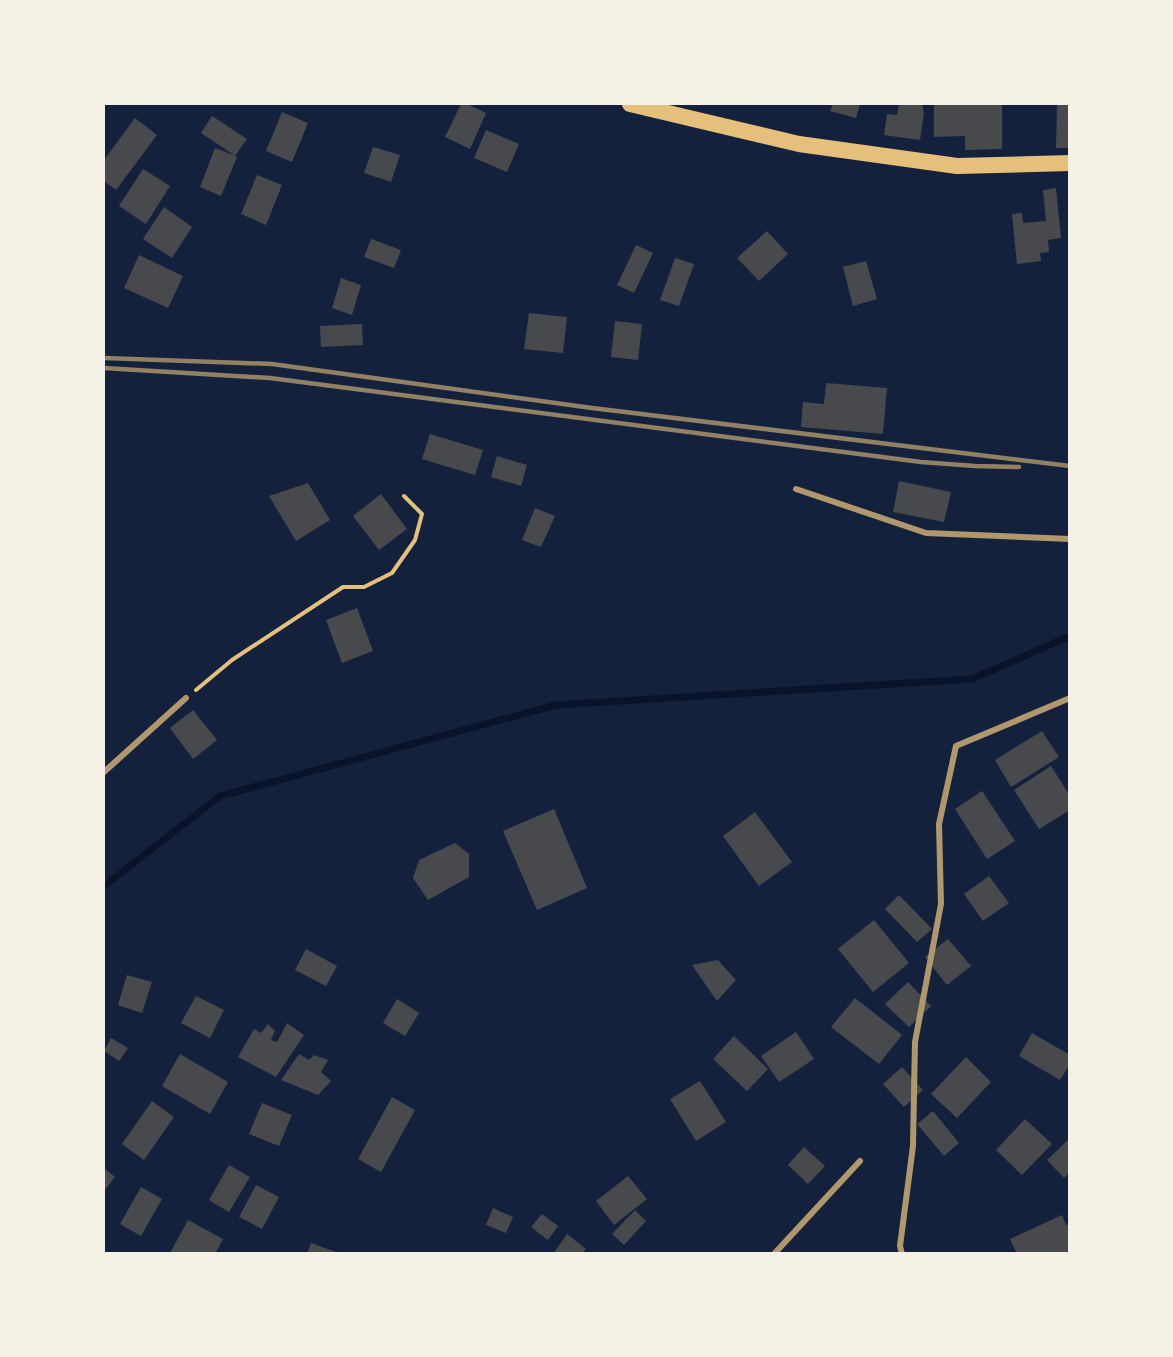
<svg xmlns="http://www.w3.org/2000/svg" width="1173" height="1357" font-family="Overpass,sans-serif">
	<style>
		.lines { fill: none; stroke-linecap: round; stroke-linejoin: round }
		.stream { stroke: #0b132b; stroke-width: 7 }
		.building { fill: #48494c }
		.path { stroke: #e5c07b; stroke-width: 4 }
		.minor { stroke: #b1986c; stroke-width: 6 }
		.trunk { stroke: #e5c07b; stroke-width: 16 }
		.rail { stroke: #918062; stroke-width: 4.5 }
	</style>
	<rect width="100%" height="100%" fill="#14213d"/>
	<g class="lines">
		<path class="stream" d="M 104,886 L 220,796 L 556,705 L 972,679 L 1070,636"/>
	</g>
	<g class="building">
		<path d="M 461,104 L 467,104 L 486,113 L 470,149 L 445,137 Z"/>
		<path d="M 833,104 L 860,104 L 856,118 L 830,111 Z"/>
		<path d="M 899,104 L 922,104 L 924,113 L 920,140 L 884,135 L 887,114 L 897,115 Z"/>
		<path d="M 934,104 L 1002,104 L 1002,149 L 965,150 L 965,136 L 934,137 Z"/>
		<path d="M 1057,104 L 1070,104 L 1070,148 L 1056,148 Z"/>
		<path d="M 282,112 L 308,123 L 292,162 L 266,151 Z"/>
		<path d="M 212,116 L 247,139 L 235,156 L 237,157 L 221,196 L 200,187 L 215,148 L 234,155 L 201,133 Z"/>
		<path d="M 135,118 L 157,135 L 116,190 L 104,181 L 104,160 Z"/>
		<path d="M 486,130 L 519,144 L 507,172 L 474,158 Z"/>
		<path d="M 373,147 L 400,155 L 391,182 L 364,173 Z"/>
		<path d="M 143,169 L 170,186 L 146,224 L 119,206 Z"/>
		<path d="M 257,175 L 282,185 L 266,225 L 241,214 Z"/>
		<path d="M 1056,188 L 1061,238 L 1048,240 L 1049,252 L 1040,253 L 1041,261 L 1017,264 L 1012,214 L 1022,213 L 1023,223 L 1046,221 L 1043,190 Z"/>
		<path d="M 164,207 L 192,227 L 172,258 L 143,239 Z"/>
		<path d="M 767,231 L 788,254 L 759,281 L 737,258 Z"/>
		<path d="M 371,239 L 401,250 L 394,268 L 364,257 Z"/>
		<path d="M 636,245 L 653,253 L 634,293 L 617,285 Z"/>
		<path d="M 139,255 L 183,276 L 168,308 L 124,288 Z"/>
		<path d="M 675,258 L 694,264 L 679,306 L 660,300 Z"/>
		<path d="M 866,261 L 877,299 L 853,306 L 843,267 Z"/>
		<path d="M 341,278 L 361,285 L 352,315 L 332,308 Z"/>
		<path d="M 529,313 L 567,317 L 563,353 L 524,349 Z"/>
		<path d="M 615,321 L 642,324 L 638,360 L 611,357 Z"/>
		<path d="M 362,324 L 363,345 L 321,347 L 320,326 Z"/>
		<path d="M 826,383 L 887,388 L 883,434 L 801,427 L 803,402 L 824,404 Z"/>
		<path d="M 430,434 L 483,450 L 475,475 L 422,459 Z"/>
		<path d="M 497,456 L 527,465 L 521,486 L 491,477 Z"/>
		<path d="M 899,481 L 951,492 L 944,522 L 893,512 Z"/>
		<path d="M 308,483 L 330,520 L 296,541 L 269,496 Z"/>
		<path d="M 381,494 L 407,529 L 379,550 L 353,516 Z"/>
		<path d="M 535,508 L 555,516 L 541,547 L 522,540 Z"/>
		<path d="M 357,608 L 373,651 L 342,663 L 326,620 Z"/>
		<path d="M 193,710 L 217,740 L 193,759 L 170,728 Z"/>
		<path d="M 1042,731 L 1059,757 L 1011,787 L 995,760 Z"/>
		<path d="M 1051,766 L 1070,796 L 1070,810 L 1039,829 L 1014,790 Z"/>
		<path d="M 982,791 L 1015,841 L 987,859 L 955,809 Z"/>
		<path d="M 554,809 L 587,888 L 537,910 L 503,831 Z"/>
		<path d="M 755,812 L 792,862 L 759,886 L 723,836 Z"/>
		<path d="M 455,843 L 469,854 L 469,877 L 428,900 L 413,878 L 419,860 Z"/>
		<path d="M 989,876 L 1009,903 L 983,921 L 964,894 Z"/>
		<path d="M 899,895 L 932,929 L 917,942 L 885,909 Z"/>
		<path d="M 874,920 L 909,963 L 873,992 L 838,949 Z"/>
		<path d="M 948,939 L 971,966 L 947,985 L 925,957 Z"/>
		<path d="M 306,949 L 337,966 L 326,986 L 295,970 Z"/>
		<path d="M 718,960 L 736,980 L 717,1001 L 692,965 Z"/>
		<path d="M 127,975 L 152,982 L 142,1013 L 118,1005 Z"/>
		<path d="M 908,982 L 931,1006 L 909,1027 L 885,1004 Z"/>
		<path d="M 196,996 L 224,1010 L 210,1038 L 181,1023 Z"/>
		<path d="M 855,998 L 902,1035 L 879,1064 L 831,1027 Z"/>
		<path d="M 397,999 L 419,1013 L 405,1036 L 383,1023 Z"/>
		<path d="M 287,1023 L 304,1035 L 276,1077 L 238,1057 L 254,1029 L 261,1033 L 268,1024 L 275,1031 L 271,1040 L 277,1042 Z"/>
		<path d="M 796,1032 L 814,1059 L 779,1082 L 761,1056 Z"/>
		<path d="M 1032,1033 L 1070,1055 L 1070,1064 L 1060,1080 L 1019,1056 Z"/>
		<path d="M 734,1036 L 768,1069 L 747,1091 L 713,1059 Z"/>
		<path d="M 111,1038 L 128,1048 L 119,1061 L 104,1051 Z"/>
		<path d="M 180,1054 L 228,1082 L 210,1114 L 162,1086 Z"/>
		<path d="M 299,1054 L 309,1060 L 314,1055 L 328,1060 L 321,1072 L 331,1081 L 318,1095 L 281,1080 Z"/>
		<path d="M 966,1057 L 991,1082 L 957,1118 L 931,1094 Z"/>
		<path d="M 902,1067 L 923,1090 L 904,1107 L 883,1084 Z"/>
		<path d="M 700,1081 L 726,1122 L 696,1141 L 670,1099 Z"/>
		<path d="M 392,1097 L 415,1110 L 381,1172 L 358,1159 Z"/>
		<path d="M 152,1101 L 174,1117 L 144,1160 L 122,1144 Z"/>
		<path d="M 262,1103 L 292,1115 L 279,1146 L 249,1134 Z"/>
		<path d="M 933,1111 L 959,1143 L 944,1156 L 917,1124 Z"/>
		<path d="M 1025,1119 L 1052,1144 L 1022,1175 L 996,1150 Z"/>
		<path d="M 1070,1138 L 1070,1172 L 1064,1178 L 1047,1160 Z"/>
		<path d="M 804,1147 L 825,1166 L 808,1184 L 788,1165 Z"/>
		<path d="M 229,1165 L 250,1177 L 229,1212 L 209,1200 Z"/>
		<path d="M 104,1168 L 115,1177 L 104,1191 Z"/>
		<path d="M 628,1176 L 647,1199 L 614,1225 L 596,1201 Z"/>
		<path d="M 256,1185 L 279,1197 L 262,1229 L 239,1217 Z"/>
		<path d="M 141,1187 L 162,1199 L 141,1236 L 120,1224 Z"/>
		<path d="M 493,1208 L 513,1217 L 506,1233 L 486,1225 Z"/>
		<path d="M 635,1210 L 646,1221 L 624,1245 L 612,1234 Z"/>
		<path d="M 542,1214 L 558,1226 L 548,1240 L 531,1227 Z"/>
		<path d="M 1062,1215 L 1066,1225 L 1070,1224 L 1070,1250 L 1062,1254 L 1017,1254 L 1010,1239 Z"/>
		<path d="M 188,1220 L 223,1239 L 215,1254 L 170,1253 Z"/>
		<path d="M 567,1234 L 586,1249 L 582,1254 L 553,1254 Z"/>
		<path d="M 311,1243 L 339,1253 L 339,1254 L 307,1254 Z"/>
	</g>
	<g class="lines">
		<path class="path" d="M 196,690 L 232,660 L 343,587 L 364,587 L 392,573 L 415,540 L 422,514 L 404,496"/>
		<g class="minor">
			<path d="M 796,489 L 926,533 L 1070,539"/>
			<path d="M 104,772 L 186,698"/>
			<path d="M 774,1254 L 860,1161"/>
			<path d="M 902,1254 L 900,1246 L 913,1146 L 915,1042 L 941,904 L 939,824 L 956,746 L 1070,698"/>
		</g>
		<path class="trunk" d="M 630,104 L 799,144 L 957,166 L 1070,163"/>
		<g class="rail">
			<path d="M 104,358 L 272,364 L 592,408 L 1070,466"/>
			<path d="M 104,368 L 270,378 L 921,462 L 975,466 L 1019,467"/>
		</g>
	</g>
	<rect width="1173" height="1357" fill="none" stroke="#f6f1e7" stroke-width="210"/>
</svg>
